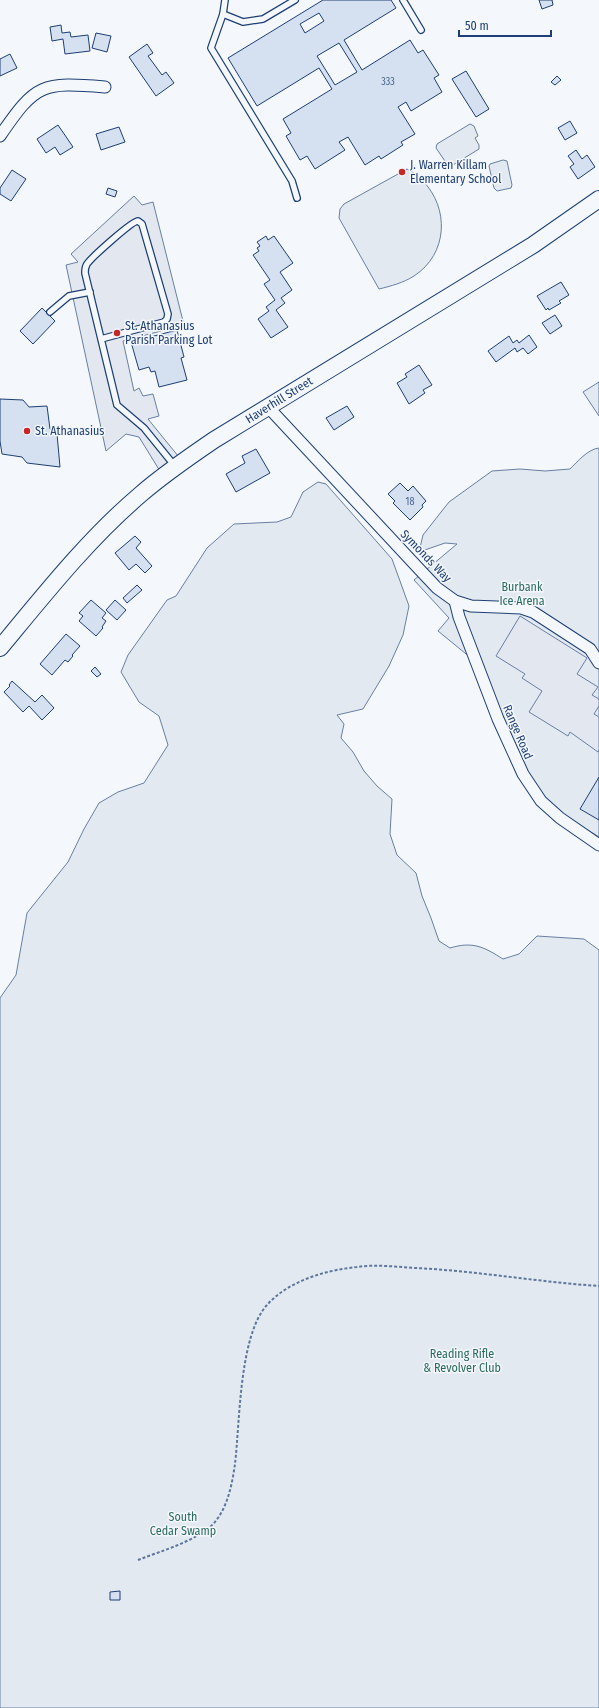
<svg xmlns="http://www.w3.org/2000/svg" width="599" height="1708" font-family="'Fira Sans Condensed',sans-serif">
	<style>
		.green { fill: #e3e9f0; stroke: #687fa3 }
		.parking { fill: #e3e8f0; stroke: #687fa3 }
		.building { fill: #d5e0f0; stroke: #1d3f73; fill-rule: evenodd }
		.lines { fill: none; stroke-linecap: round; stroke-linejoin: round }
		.lane-casing { stroke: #1d3f73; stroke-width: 8 }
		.street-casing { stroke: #1d3f73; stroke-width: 13 }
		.secondary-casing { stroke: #1d3f73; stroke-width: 18 }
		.path { stroke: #5e769c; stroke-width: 2; stroke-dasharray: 3 2; stroke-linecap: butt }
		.lane { stroke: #f4f7fb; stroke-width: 5.5 }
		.street { stroke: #f4f7fb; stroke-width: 11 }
		.secondary { stroke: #f4f7fb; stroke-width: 16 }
		.poi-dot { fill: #c62828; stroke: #f4f7fb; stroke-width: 1.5 }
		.labels { text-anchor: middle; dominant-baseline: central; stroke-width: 3; stroke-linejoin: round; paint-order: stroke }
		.number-label { font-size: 10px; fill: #4b6792 }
		.poi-label { font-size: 12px; fill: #1d3f73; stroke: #f4f7fb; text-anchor: start }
		.street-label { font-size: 12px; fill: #1d3f73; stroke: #f4f7fb }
		.park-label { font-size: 12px; fill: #2c6c60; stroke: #f4f7fb }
	</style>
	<rect width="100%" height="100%" fill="#f4f7fb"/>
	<g class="green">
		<path d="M 470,124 L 474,126 L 478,136 L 475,138 L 479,145 L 479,149 L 453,165 L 447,164 L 436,148 L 437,144 Z"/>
		<path d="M 503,160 L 507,161 L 512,185 L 511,188 L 497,191 L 494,188 L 489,166 L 490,164 Z"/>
		<path d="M 407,169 C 412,172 418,175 422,180 C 450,208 448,254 414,276 C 403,283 391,286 379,289 L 339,218 L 340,209 L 344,204 Z"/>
		<path d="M 599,382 L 599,416 L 583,392 Z"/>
		<path d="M 599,448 L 599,837 L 563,815 L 547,800 L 523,765 L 482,667 L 438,631 L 449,618 L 414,580 L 457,544 L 445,543 L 419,552 L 423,535 L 449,502 L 492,471 L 520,469 L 545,471 L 570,469 C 577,462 588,449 599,448 Z"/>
		<path d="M 318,482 L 326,484 L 392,559 L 409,606 L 403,635 L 389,666 L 363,709 L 337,715 L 344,724 L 341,738 L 353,752 L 364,771 L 377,786 L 392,799 L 390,834 L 397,855 L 416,873 L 422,896 L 431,918 L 439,941 L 450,948 C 473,941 484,947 503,959 L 519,954 L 537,936 L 584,939 L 599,950 L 599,1708 L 0,1708 L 0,998 L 16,975 L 27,913 L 68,862 L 84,829 L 99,803 L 118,792 L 144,783 L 168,745 L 159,716 L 139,702 L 121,672 L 128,655 L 167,600 L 176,596 L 207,548 L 234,524 L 277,522 L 291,517 L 303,492 Z"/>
	</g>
	<g class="parking">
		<path d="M 134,196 L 142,205 L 153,202 L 184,325 L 123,341 L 134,391 L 139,388 L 143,396 L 153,394 L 159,416 L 148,419 L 183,462 L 163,476 L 139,437 L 126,434 L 106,451 L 66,265 L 78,262 L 71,254 Z"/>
		<path d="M 520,616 L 587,658 L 577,674 L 598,687 L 592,695 L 599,699 L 599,706 L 594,714 L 599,717 L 599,750 L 598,752 L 570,732 L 568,736 L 529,712 L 542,691 L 522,678 L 525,674 L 496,656 Z"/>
	</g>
	<g class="building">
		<path d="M 323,0 L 391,0 L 396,8 L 344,40 L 362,70 L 410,40 L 418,53 L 423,50 L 439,75 L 434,78 L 442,92 L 411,111 L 406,102 L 398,107 L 415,134 L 401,142 L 403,145 L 381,159 L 379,156 L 365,165 L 348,137 L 339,142 L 345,150 L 315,169 L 307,156 L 300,160 L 286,136 L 291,133 L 283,119 L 332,89 L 319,68 L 257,106 L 228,58 ZM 319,13 L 324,21 L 305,33 L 300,24 ZM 339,43 L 357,72 L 335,85 L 317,56 Z"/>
		<path d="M 539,0 L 552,0 L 553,5 L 542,9 Z"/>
		<path d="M 61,25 L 62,33 L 70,32 L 71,37 L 88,35 L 90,51 L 65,54 L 63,39 L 52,41 L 50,27 Z"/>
		<path d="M 96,33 L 111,36 L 107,52 L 92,48 Z"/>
		<path d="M 147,44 L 153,53 L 148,56 L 162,75 L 166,72 L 174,83 L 156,96 L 129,57 Z"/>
		<path d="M 10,54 L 17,68 L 0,76 L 0,59 Z"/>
		<path d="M 466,71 L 489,109 L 476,117 L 452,79 Z"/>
		<path d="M 557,76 L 561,80 L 555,85 L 551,82 Z"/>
		<path d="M 570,121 L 577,133 L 565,140 L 558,128 Z"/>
		<path d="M 58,125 L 73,147 L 60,155 L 55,147 L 46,153 L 37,139 Z"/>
		<path d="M 119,127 L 125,142 L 101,150 L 96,134 Z"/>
		<path d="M 576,150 L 582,159 L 587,155 L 595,167 L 578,179 L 570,167 L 574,164 L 568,156 Z"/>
		<path d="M 12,170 L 26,179 L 11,201 L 0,194 L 0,188 Z"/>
		<path d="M 108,188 L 117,191 L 115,197 L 106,194 Z"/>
		<path d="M 266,236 L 268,240 L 274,236 L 293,263 L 280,272 L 292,290 L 281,298 L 285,303 L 276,310 L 288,327 L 271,338 L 258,319 L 269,311 L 266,307 L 275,300 L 264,284 L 270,280 L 253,255 L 259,251 L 257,248 L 260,246 L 257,242 Z"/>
		<path d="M 561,282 L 569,295 L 559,301 L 561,303 L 549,310 L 548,308 L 546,310 L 537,296 Z"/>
		<path d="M 42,308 L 55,321 L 33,344 L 20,331 Z"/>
		<path d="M 555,315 L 562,326 L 550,334 L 542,323 Z"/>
		<path d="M 177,330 L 184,357 L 181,358 L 187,380 L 159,387 L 155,371 L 151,372 L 149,367 L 139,370 L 131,342 Z"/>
		<path d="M 529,335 L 537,347 L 528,354 L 523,348 L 517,352 L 515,348 L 496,362 L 488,351 L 509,336 L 513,343 L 517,340 L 519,343 Z"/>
		<path d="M 419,365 L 432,385 L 423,390 L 425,393 L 409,404 L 397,383 L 407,377 L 405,374 Z"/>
		<path d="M 0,399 L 23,400 L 29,407 L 47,406 L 50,429 L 57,434 L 60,467 L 27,463 L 22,457 L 2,454 L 0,441 Z"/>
		<path d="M 347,406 L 354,417 L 334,430 L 326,418 Z"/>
		<path d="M 256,449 L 270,473 L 236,492 L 226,474 L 245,463 L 242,456 Z"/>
		<path d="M 400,483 L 408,491 L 413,486 L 426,501 L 422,505 L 423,507 L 410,520 L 393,503 L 395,501 L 388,494 Z"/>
		<path d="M 135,536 L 141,542 L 136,548 L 152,566 L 145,573 L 136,564 L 129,570 L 115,553 Z"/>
		<path d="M 137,585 L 142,590 L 127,603 L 123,598 Z"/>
		<path d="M 91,600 L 106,613 L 102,618 L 106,621 L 102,627 L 103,628 L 96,636 L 79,621 L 83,616 L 79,613 Z"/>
		<path d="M 115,600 L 126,610 L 117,620 L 106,610 Z"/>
		<path d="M 66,634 L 80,646 L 72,655 L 73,656 L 68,662 L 65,660 L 52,675 L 40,664 Z"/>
		<path d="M 95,667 L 101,674 L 97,677 L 91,671 Z"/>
		<path d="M 12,681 L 35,702 L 42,695 L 54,708 L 42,720 L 29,706 L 23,712 L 4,692 L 10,686 L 9,685 Z"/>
		<path d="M 599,777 L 599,820 L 580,809 Z"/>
		<path d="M 120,1591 L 120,1600 L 110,1600 L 110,1592 Z"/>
	</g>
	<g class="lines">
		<g class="lane-casing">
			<g id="lane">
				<path d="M 225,0 L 223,14 L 211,48 L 292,181 L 297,198"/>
				<path d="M 403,0 L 421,30"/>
				<path d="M 223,14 L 243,22 L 263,19 L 295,0"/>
				<path d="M 50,312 L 69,296 L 90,292"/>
				<path d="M 101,339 L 85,273 C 85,270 85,267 87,264 C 92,257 132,221 138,221 L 142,224 L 168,314 L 167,319 L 164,322 L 101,339 L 117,405 L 144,428 L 174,465"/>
			</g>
		</g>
		<g class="street-casing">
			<g id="street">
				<path d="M 0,136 C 36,83 42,82 105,87"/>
				<path d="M 268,407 L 420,570 L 437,588 L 455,601 L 471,606 L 521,608 L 533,612 L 590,649 L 599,663"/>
				<path d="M 455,601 L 459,617 L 498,719 L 523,774 L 541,801 L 560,818 L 599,845"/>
			</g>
		</g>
		<g class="secondary-casing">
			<path id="secondary" d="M 0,648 C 44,595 88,539 141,494 C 164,474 189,457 214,440 L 533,245 L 599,199"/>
		</g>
		<path class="path" d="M 138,1560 C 161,1551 190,1543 210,1527 C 227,1512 232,1485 235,1464 C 240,1422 239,1336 267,1305 C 288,1281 326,1270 357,1267 C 376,1264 396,1267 416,1268 C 477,1271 538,1282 599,1286"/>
		<use href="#lane" class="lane"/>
		<use href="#street" class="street"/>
		<use href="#secondary" class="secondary"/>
	</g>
	<g class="poi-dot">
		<circle cx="402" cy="172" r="4"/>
		<circle cx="117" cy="333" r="4"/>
		<circle cx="27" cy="431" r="4"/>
	</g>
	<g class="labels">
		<g class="number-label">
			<text x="388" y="82">333</text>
			<text x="410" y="502">18</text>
		</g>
		<g class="poi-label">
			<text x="410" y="165">J. Warren Killam<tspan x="410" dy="14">Elementary School</tspan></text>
			<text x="125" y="326">St. Athanasius<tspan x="125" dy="14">Parish Parking Lot</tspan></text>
			<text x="35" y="431">St. Athanasius</text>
		</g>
		<g class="street-label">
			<text transform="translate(279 400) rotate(-32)">Haverhill Street</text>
			<text transform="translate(426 556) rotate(46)">Symonds Way</text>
			<text transform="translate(518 732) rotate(67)">Range Road</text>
		</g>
		<g class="park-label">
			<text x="522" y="587">Burbank<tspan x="522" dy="14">Ice Arena</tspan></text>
			<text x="462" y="1354">Reading Rifle<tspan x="462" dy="14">&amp; Revolver Club</tspan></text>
			<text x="183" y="1517">South<tspan x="183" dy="14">Cedar Swamp</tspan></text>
		</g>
	</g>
	<path d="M459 30v6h92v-6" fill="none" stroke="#1d3f73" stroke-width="2"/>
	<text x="465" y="30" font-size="12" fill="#1d3f73" stroke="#f4f7fb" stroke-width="3" paint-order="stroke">50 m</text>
</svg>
